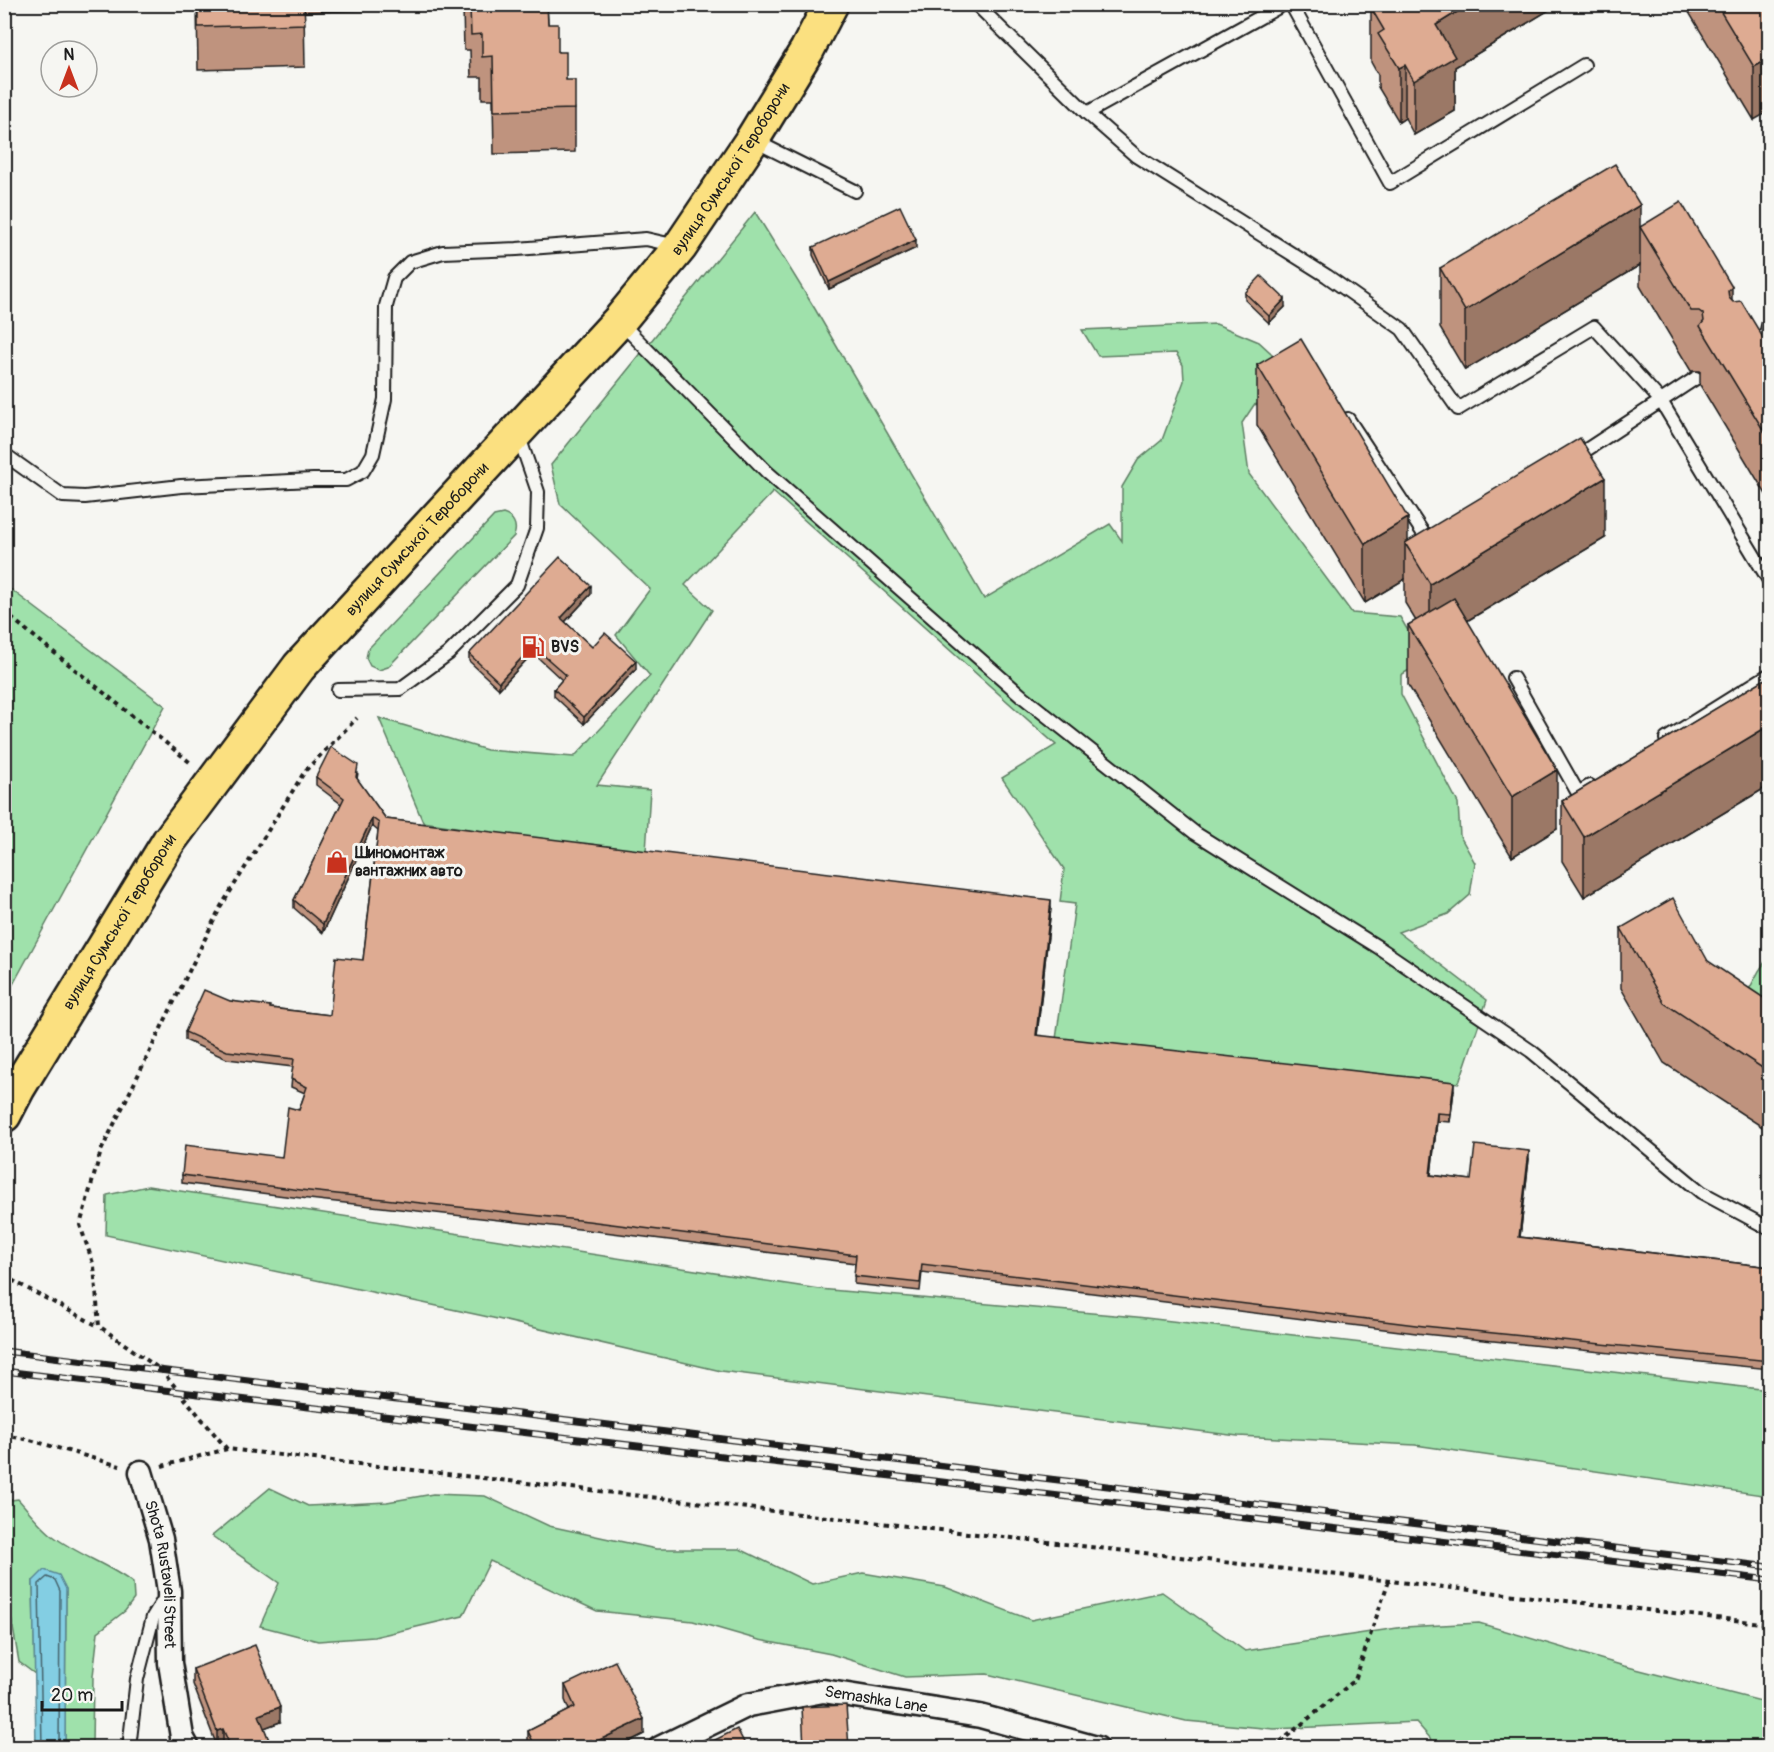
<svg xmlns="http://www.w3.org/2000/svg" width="1774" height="1752" font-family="Pangolin,sans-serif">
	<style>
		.green { fill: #9fe1ab; stroke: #5e7e64; stroke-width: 1.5 }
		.water { fill: #83cee3; stroke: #5a8793; stroke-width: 1.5 }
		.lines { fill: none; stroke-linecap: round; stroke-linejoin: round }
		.shore { stroke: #45636c; stroke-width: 1.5 }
		.service-casing { stroke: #1c1c1c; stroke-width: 16 }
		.minor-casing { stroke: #1c1c1c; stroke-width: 27 }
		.primary-casing { stroke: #1c1c1c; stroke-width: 38 }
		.path { stroke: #1c1c1c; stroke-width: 4; stroke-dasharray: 4.5 4.5; stroke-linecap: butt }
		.service { stroke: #f6f6f2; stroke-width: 12 }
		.minor { stroke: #f6f6f2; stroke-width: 22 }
		.primary { stroke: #fbe080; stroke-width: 33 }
		.rail-casing { stroke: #1c1c1c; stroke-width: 7 }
		.rail { stroke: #f6f6f2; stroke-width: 4.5; stroke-dasharray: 14; stroke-linecap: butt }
		.wall { fill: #bf937e; stroke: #1c1c1c; stroke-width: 1.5 }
		.shaded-wall { fill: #9b7866; stroke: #1c1c1c; stroke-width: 1.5 }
		.building { fill: #deab92; stroke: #1c1c1c; stroke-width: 1.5 }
		.labels { text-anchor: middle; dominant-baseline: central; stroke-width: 6; stroke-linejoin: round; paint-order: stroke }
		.street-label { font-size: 16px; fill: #1c1c1c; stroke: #f6f6f2 }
		.poi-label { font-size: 16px; font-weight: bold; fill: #1c1c1c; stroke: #f6f6f2; text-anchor: start }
	</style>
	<rect width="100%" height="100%" fill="#f6f6f2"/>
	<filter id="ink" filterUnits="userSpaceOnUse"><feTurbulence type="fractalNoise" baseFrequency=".0167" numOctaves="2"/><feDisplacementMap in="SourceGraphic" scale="12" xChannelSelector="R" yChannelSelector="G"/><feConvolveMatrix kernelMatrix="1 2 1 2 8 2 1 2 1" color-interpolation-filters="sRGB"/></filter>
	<g filter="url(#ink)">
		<g class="green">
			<path d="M 755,212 L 815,309 L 984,599 L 1110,524 L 1122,541 L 1122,487 L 1138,460 L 1162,440 L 1184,381 L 1183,365 L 1176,353 L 1098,356 L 1082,330 L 1216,324 L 1259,342 L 1283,364 L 1284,396 L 1254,405 L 1242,423 L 1249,474 L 1352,613 L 1400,617 L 1425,660 L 1401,675 L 1401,694 L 1458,803 L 1460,836 L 1475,863 L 1470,895 L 1448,914 L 1398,932 L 1487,1000 L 1459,1083 L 1056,1039 L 1075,904 L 1060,902 L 1064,869 L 1002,778 L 1056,745 L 773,492 L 685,585 L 712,610 L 597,785 L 650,790 L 646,852 L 535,839 L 423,822 L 379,718 L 487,750 L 574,757 L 650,676 L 616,635 L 650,589 L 560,504 L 551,465 Z"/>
			<path d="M 503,514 C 513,517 518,525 514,536 L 388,667 L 379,670 L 370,666 L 366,658 L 368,649 L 494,516 Z"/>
			<path d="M 5,585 L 165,706 L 5,999 Z"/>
			<path d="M 1769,956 L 1769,1027 L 1739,1008 L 1759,971 Z"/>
			<path d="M 148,1186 L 819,1289 L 1137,1317 L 1769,1390 L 1769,1496 L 1415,1445 L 1238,1436 L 721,1371 L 493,1318 L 106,1235 L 107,1195 Z"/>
			<path d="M 270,1488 L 308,1506 L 387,1502 L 433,1494 L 485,1496 L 549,1526 L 656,1549 L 740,1549 L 812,1584 L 863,1573 L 945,1587 L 1031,1620 L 1162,1592 L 1245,1651 L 1404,1627 L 1479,1623 L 1624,1666 L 1769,1703 L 1769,1747 L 1439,1748 L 1416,1722 L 1274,1729 L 1186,1721 L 987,1674 L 905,1677 L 831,1654 L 759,1640 L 693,1621 L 597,1611 L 490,1561 L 463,1616 L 374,1637 L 318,1641 L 260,1626 L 279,1583 L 212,1536 Z"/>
			<path d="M 18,1499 C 29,1511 40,1526 53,1536 C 78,1555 108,1564 133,1583 L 134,1599 L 125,1611 L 98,1632 L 93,1676 L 92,1747 L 65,1747 L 66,1589 L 33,1581 L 35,1674 L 19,1662 L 5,1583 L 4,1501 Z"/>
		</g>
		<path class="water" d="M 44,1570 L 59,1575 L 66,1589 L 65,1747 L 36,1747 L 33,1581 Z"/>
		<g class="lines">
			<path class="shore" d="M 42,1748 L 39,1584 L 47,1577 L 55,1580 L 60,1591 L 59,1748"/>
			<g class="service-casing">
				<g id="service">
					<path d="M 976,4 L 1087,113 L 1136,156 L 1327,276 L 1402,329 L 1458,409 L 1594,327 L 1661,401 L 1770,582"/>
					<path d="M 1291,4 L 1390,183 L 1584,65"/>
					<path d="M 1087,113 L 1284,4"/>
					<path d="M 753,140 L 855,191"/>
					<path d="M 621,323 L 767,472 L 1023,697 L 1195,833 L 1378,947 L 1531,1051 L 1701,1192 L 1770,1229"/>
					<path d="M 1750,345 L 1766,334 L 1770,318"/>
					<path d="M 1348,419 L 1431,545"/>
					<path d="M 4,454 L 63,496 L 85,497 L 181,486 L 313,480 L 346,480 L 363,471 L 373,454 L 385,399 L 386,306 L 394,278 L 410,262 L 443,252 L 517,249 L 646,239 L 677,246"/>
					<path d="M 1574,458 L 1696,378"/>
					<path d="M 1513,678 L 1578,793 L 1590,786"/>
					<path d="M 338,690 L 400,689 L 448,654 L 517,585 L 537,528 L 538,492 L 518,434"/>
					<path d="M 1666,739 L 1770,674"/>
					<path d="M 129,1748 L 137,1679 L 153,1617 L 166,1596"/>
				</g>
			</g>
			<g class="minor-casing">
				<g id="minor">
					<path id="s1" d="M 141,1472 L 161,1539 L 169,1591 L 170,1663 L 182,1737 L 188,1748"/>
					<path id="s2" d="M 660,1748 L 748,1705 L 823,1691 L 980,1716 L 1097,1748"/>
				</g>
			</g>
			<g class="primary-casing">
				<g id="primary">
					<path id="s3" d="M 4,1115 L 18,1088 L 169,841 L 299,667 L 619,321 L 680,247 L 752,140 L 807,50 L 831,4"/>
				</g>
			</g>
			<g class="path">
				<path d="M 4,612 L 192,764"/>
				<path d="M 4,1276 L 98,1326"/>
				<path d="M 4,1435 L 30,1440 L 120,1466"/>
				<path d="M 227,1449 L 161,1370 L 99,1326 L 94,1266 L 80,1225 L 101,1151 L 220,908 L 305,771 L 357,718"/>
				<path d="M 162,1466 L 227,1449 L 1770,1624"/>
				<path d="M 1273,1748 L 1355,1680 L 1389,1580"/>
			</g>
			<use href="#service" class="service"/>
			<use href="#minor" class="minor"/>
			<use href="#primary" class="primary"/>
			<g class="rail-casing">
				<g id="rail">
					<path d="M 4,1351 L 1770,1567"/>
					<path d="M 4,1371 L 1770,1580"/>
				</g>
			</g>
			<use href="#rail" class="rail"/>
		</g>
		<g class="wall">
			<path d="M 81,4 L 146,4 L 81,7 Z"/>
			<path d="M 197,4 L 547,4 L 548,24 L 558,52 L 575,109 L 575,152 L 494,154 L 493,99 L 482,99 L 482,77 L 471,77 L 470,50 L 464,50 L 463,8 L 304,12 L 305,67 L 198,70 Z"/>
			<path d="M 1377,4 L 1559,4 L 1455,67 L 1455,111 L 1414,135 L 1405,118 L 1399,122 L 1378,87 L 1378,75 L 1371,62 L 1371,8 Z"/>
			<path d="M 1684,4 L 1770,4 L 1754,120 Z"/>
			<path d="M 1640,227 L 1732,301 L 1770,349 L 1770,501 L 1700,385 L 1700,371 L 1691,371 L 1640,286 L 1640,265 L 1465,370 L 1440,328 L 1440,268 Z"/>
			<path d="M 813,247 L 916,248 L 829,289 L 813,255 Z"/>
			<path d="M 1245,293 L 1285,307 L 1269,323 L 1245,300 Z"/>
			<path d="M 1257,365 L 1408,541 L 1605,538 L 1467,621 L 1557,829 L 1512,857 L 1408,685 L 1408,625 L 1416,621 L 1405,603 L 1405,579 L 1365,603 L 1257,425 Z"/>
			<path d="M 591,594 L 565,622 L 592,647 L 636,669 L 584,724 L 554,696 L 554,689 L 562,680 L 533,653 L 499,689 L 469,661 L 469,654 Z"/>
			<path d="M 1770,676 L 1770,785 L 1584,897 L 1562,861 L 1562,801 Z"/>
			<path d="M 358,773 L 357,779 L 386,819 L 1051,908 L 1037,1036 L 1454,1090 L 1450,1122 L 1437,1121 L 1431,1175 L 1471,1180 L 1529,1159 L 1520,1237 L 1770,1267 L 1770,1369 L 1424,1334 L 922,1272 L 920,1291 L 854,1284 L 855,1263 L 588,1230 L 309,1199 L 182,1183 L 182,1175 L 282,1157 L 305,1093 L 291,1087 L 293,1067 L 227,1059 L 185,1040 L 185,1032 L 230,1001 L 270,1008 L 330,1015 L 363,960 L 378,831 L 372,826 L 323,933 L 294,908 L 294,900 L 341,804 L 316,785 L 316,777 Z"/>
			<path d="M 1621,928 L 1770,1002 L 1770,1132 L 1664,1063 L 1621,988 Z"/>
			<path d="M 193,1669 L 280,1722 L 264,1728 L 272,1748 L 225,1748 L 223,1744 L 217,1746 L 193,1684 Z"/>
			<path d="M 565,1685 L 644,1734 L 616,1748 L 528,1748 L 528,1731 L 569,1710 L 565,1700 Z"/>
		</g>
		<g class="shaded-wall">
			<path d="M 1470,4 L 1559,4 L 1455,67 L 1455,111 L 1414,135 L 1414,81 L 1436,25 Z"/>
			<path d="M 1770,58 L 1770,111 L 1754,120 L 1754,67 Z"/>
			<path d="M 1405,65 L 1405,118 L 1399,122 L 1399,68 Z"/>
			<path d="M 1640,205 L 1640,265 L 1465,370 L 1465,311 Z"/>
			<path d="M 916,240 L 916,248 L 829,289 L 829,282 Z"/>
			<path d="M 1732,287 L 1732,347 L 1728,291 Z"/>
			<path d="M 1285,299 L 1285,307 L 1269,323 L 1269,316 Z"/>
			<path d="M 1605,478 L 1605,538 L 1430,643 L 1430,584 Z"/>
			<path d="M 1408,518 L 1408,548 L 1405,543 L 1405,579 L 1365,603 L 1365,544 Z"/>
			<path d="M 591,586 L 591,594 L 561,626 L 561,618 Z"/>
			<path d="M 533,646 L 533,653 L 499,689 L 499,682 Z"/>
			<path d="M 636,661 L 636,669 L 584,724 L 584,717 Z"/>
			<path d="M 1770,725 L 1770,785 L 1584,897 L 1584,837 Z"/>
			<path d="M 1557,770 L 1557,829 L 1512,857 L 1512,797 Z"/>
			<path d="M 372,818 L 372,826 L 323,933 L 323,924 Z"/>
			<path d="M 1051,900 L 1051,908 L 1036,1044 L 1036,1035 Z"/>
			<path d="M 1454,1082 L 1454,1090 L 1450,1122 L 1450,1114 Z"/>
			<path d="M 1437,1113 L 1437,1121 L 1430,1183 L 1430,1175 Z"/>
			<path d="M 1529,1151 L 1529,1159 L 1519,1245 L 1519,1237 Z"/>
			<path d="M 280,1707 L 280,1722 L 259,1730 L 259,1715 Z"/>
			<path d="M 644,1719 L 644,1734 L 616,1748 L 593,1748 L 593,1743 Z"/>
			<path d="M 223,1729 L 223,1744 L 217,1746 L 217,1731 Z"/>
			<path d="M 591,1740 L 591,1748 L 576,1748 Z"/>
		</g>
		<g class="building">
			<path d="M 198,4 L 304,4 L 305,24 L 198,27 Z"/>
			<path d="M 464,4 L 547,4 L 548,24 L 558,24 L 558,52 L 566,52 L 566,80 L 575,80 L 575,109 L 494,111 L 493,56 L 482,57 L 482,34 L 471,35 L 470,7 L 464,7 Z"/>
			<path d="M 1377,4 L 1470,4 L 1436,25 L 1455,57 L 1414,81 L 1405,65 L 1399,68 L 1378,34 L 1384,30 L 1371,8 Z"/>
			<path d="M 1716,4 L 1770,4 L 1770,58 L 1754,67 Z"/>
			<path d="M 1615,164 L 1640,205 L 1465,311 L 1440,268 Z"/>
			<path d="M 1681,202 L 1732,287 L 1728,291 L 1729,298 L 1733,302 L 1741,301 L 1770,349 L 1770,441 L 1700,326 L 1704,321 L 1703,314 L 1699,311 L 1691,311 L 1640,227 Z"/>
			<path d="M 900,206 L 916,240 L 829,282 L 813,247 Z"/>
			<path d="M 1261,276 L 1285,299 L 1269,316 L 1245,293 Z"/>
			<path d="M 1301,339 L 1408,518 L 1365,544 L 1257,365 Z"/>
			<path d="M 1580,438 L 1605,478 L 1430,584 L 1405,543 Z"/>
			<path d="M 560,557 L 591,586 L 561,618 L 592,647 L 605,633 L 636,661 L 584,717 L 554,689 L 566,675 L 533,646 L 499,682 L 469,654 Z"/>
			<path d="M 1454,598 L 1557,770 L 1512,797 L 1408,625 Z"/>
			<path d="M 1770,676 L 1770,725 L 1584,837 L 1562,801 Z"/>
			<path d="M 331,747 L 358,765 L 356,777 L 386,819 L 1051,900 L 1036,1035 L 1454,1082 L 1450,1114 L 1437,1113 L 1430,1175 L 1471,1180 L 1475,1145 L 1529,1151 L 1519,1237 L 1770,1267 L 1770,1361 L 1424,1326 L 922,1264 L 920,1283 L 854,1276 L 856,1255 L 588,1221 L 309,1191 L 182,1175 L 185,1145 L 282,1157 L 288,1107 L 299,1110 L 307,1087 L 291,1079 L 294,1059 L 227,1051 L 185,1032 L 204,990 L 230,1001 L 270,1006 L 270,1008 L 330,1015 L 336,957 L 363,960 L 379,823 L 372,818 L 323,924 L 294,900 L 344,798 L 316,777 Z"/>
			<path d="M 1673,898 L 1708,961 L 1770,1002 L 1770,1073 L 1664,1003 L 1621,928 Z"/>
			<path d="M 255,1645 L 280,1707 L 259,1715 L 272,1748 L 231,1748 L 223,1729 L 217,1731 L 193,1669 Z"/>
			<path d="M 615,1661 L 644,1719 L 593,1743 L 591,1740 L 576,1748 L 536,1748 L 528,1731 L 575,1707 L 565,1685 Z"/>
			<path d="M 846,1705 L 849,1748 L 804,1748 L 802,1707 Z"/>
			<path d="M 737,1729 L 747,1748 L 701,1747 Z"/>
		</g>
	</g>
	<defs>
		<g id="fuel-bare" transform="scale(1.8)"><path d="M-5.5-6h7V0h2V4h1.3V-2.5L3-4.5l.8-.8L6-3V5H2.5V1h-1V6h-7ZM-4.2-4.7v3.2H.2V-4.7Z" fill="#c8321e" stroke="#f6f6f2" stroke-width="2.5" paint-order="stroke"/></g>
		<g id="shop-bare" transform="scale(1.8)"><path d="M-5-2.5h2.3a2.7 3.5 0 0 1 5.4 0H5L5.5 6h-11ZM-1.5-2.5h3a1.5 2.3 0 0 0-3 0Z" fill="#c8321e" stroke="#f6f6f2" stroke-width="2.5" paint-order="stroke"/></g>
	</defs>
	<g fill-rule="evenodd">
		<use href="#fuel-bare" x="533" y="647"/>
		<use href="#shop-bare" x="337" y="862"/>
	</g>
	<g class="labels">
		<g class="street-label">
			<text stroke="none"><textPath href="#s3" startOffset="1197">вулиця Сумської Тероборони</textPath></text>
			<text stroke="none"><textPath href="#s3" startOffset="711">вулиця Сумської Тероборони</textPath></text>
			<text stroke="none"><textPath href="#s3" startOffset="225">вулиця Сумської Тероборони</textPath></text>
			<text stroke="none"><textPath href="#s1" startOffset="105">Shota Rustaveli Street</textPath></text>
			<text stroke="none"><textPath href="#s2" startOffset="228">Semashka Lane</textPath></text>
		</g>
		<g class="poi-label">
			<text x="551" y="647">BVS</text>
			<text x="355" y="853">Шиномонтаж<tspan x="355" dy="18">вантажних авто</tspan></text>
		</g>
	</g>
	<rect width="1774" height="1752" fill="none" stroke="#f6f6f2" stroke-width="24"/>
	<rect x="12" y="12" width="1750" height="1728" fill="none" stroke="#1c1c1c" stroke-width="2" filter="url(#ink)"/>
	<g transform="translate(69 69)"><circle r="28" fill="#f6f6f2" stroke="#9f9f9c" stroke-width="1.5"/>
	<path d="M0-4.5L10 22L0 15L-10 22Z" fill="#c8321e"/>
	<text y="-9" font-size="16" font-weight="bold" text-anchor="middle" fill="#1c1c1c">N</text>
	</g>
	<path d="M42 1701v9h80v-9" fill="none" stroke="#1c1c1c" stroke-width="3"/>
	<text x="51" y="1701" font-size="18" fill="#1c1c1c" stroke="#f6f6f2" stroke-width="4.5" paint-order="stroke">20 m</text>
</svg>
